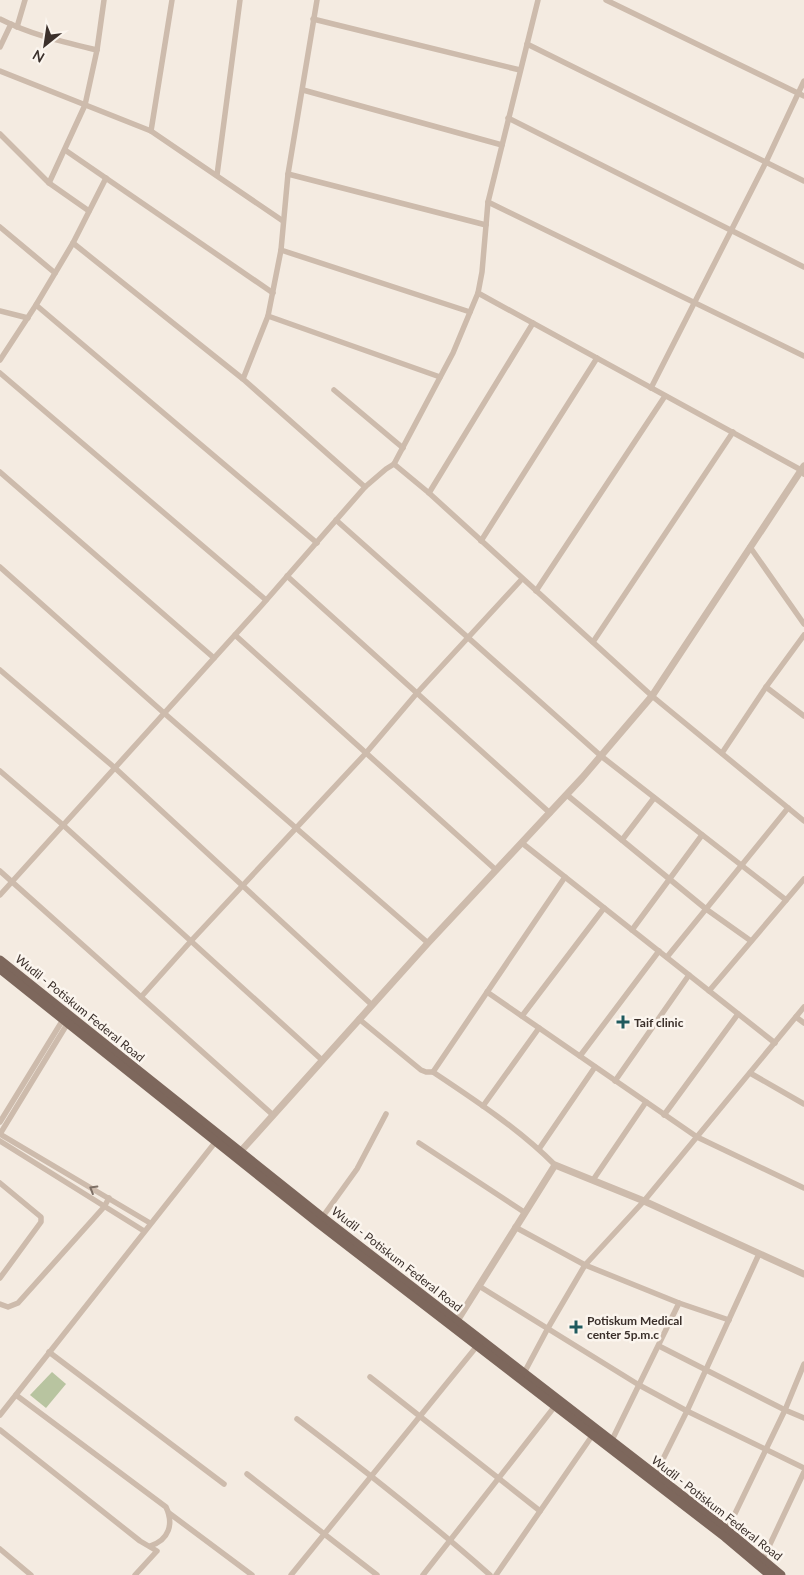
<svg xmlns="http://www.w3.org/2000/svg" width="804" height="1575" font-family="Lato,sans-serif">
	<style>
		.green { fill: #b8c4a0 }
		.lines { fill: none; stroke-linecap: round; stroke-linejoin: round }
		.minor { stroke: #cdbbac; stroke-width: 5.5 }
		.tertiary { stroke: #cdbbac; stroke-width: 7 }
		.primary { stroke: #7d675c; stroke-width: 9 }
		.oneway { stroke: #7d6f65 }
		.poi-dot { fill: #1f5a5e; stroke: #fbf5ee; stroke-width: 2 }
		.labels { text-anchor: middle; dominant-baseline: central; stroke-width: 5; stroke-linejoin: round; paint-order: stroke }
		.street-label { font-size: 12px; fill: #3b302b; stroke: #fbf5ee }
		.poi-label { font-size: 12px; font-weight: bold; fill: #3b302b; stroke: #fbf5ee; text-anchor: start }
	</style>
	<rect width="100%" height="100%" fill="#f4ebe1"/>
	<path class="green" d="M 52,1372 L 66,1384 L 46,1408 L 30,1395 Z"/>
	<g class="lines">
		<g class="minor">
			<path d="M 606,0 L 804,96"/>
			<path d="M 0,19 C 31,35 63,42 97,50"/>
			<path d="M 313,19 L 520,70"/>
			<path d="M 17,27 L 25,0"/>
			<path d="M 527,44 L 804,181"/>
			<path d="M 0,47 L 11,24"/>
			<path d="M 0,71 L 151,131 L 283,221"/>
			<path d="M 303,90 L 502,145"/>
			<path d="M 508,118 L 804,267"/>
			<path d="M 151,131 L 172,0"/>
			<path d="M 0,134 L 49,183 L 89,211"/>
			<path d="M 65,150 L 273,293"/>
			<path d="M 288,174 L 486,225"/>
			<path d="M 217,175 L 240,0"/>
			<path d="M 49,183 L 85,105 L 97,50 L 104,0"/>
			<path d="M 488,202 L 804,356"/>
			<path d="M 0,227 L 55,273"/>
			<path d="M 73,243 L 243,379 L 365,487"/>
			<path d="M 281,250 L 470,312"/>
			<path d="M 478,293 L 801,470 L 804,474"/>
			<path d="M 36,305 L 317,543"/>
			<path d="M 0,311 L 28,318"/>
			<path d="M 268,316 L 440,377"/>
			<path d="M 0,360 L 36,305 L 73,243 L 106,178"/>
			<path d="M 0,373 L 266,600"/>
			<path d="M 243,379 L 268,316 L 281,250 L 288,174 L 317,0"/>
			<path d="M 651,388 L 766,162 L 804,81"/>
			<path d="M 334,390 L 403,448"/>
			<path d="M 394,464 L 429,493 L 652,696 L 804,821"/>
			<path d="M 0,472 L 214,658"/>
			<path d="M 429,493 L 533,323"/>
			<path d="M 336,520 L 601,756 L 786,900"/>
			<path d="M 481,541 L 597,358"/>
			<path d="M 750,547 L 804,624"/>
			<path d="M 0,567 L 164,713 L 428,943"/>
			<path d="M 287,576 L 550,813"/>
			<path d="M 536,591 L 665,396"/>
			<path d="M 235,635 L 496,870"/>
			<path d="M 593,642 L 733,432"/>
			<path d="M 0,670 L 115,768 L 372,1005"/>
			<path d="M 766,687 L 804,716"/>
			<path d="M 722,753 L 766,687 L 804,635"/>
			<path d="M 0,771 L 63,825 L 322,1060"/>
			<path d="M 567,795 L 706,909 L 751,941"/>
			<path d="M 622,840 L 654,798"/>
			<path d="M 522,843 L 775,1043"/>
			<path d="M 0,871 L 273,1115"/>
			<path d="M 0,895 L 262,605 L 365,487 L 386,469 L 394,464 L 453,353 L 478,293 L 482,272 L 488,202 L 538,0"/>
			<path d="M 632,930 L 702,835"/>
			<path d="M 667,957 L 788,808"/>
			<path d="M 709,991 L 804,879"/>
			<path d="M 487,992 L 697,1137 L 804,1188"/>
			<path d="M 141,997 L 191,941 L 366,753 L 417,693 L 522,579"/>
			<path d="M 522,1016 L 604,908"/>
			<path d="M 796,1017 L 804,1023"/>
			<path d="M 359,1019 L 421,1070 L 426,1072 L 433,1072 C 475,1100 519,1129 555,1165"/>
			<path d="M 580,1056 L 659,951"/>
			<path d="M 433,1072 L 565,877"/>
			<path d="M 750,1073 L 804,1104"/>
			<path d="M 615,1081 L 689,975"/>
			<path d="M 483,1106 L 539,1028"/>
			<path d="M 664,1115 L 738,1014"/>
			<path d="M 0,1122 L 64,1018"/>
			<path d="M 0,1134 L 150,1223"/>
			<path d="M 0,1134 L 69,1021"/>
			<path d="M 0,1141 L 144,1231"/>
			<path d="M 419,1143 L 524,1212"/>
			<path d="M 539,1149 L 595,1067"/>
			<path d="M 593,1180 L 646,1102"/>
			<path d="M 0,1183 L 41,1217 L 41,1222 L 0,1278"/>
			<path d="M 321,1219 L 357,1169 L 386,1114"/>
			<path d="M 515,1227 L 585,1265 L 679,1303 L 729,1320"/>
			<path d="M 479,1286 L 639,1385 L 687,1411 L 804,1468"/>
			<path d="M 0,1304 L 8,1307 L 18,1303 L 104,1207 L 109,1198"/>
			<path d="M 659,1346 L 785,1410 L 804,1418"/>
			<path d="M 49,1352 L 224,1484"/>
			<path d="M 524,1373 L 548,1328 L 585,1265 L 644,1201 L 804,1007"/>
			<path d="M 370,1377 L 540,1511"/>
			<path d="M 16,1395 L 166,1507 C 174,1524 169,1540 150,1546"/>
			<path d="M 0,1415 L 217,1140"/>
			<path d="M 297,1419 C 363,1469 428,1520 490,1575"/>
			<path d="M 0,1430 L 140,1541 L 157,1551 L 135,1575"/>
			<path d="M 612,1440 L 679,1303"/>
			<path d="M 247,1474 L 377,1575"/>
			<path d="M 655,1475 L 687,1411 L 759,1254"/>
			<path d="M 169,1513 L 252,1575"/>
			<path d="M 727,1530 L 785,1410 L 804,1364"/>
			<path d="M 0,1549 L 31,1575"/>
			<path d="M 763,1559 L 804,1472"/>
			<path d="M 291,1575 L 477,1346"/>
			<path d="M 423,1575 L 555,1406"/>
			<path d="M 496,1575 L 594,1433"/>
		</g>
		<g class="tertiary">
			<path d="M 240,1152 L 428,943 L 582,778 L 652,696 L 804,466"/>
			<path d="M 457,1321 L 555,1165 L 644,1201 L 804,1274"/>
		</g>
		<g class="primary">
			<path d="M 0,960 L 322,1217 L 727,1530 L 781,1575"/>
			<path d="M 0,969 L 318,1223 L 725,1537 L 770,1575"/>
		</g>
	</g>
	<defs><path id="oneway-chevron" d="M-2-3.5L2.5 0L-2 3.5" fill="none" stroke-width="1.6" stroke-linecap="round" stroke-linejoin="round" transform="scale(1.25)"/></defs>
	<use class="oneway" href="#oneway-chevron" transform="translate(93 1189) rotate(-149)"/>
	<g class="poi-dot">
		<path d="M620.5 1014.5h5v5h5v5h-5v5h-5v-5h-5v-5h5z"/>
		<path d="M573.5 1319.5h5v5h5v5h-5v5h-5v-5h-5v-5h5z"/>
	</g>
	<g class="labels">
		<g class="street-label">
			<text transform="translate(80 1008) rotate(39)">Wudil - Potiskum Federal Road</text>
			<text transform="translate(397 1259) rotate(38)">Wudil - Potiskum Federal Road</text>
			<text transform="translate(717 1508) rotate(38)">Wudil - Potiskum Federal Road</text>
		</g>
		<g class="poi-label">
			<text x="634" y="1022">Taif clinic</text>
			<text x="587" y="1320">Potiskum Medical<tspan x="587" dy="14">center 5p.m.c</tspan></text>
		</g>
	</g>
	<g transform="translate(45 45) rotate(210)" stroke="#fbf5ee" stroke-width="4" paint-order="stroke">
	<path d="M0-4L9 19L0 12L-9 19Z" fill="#3b302b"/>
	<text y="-8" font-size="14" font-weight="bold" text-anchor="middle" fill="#3b302b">N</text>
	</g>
</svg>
